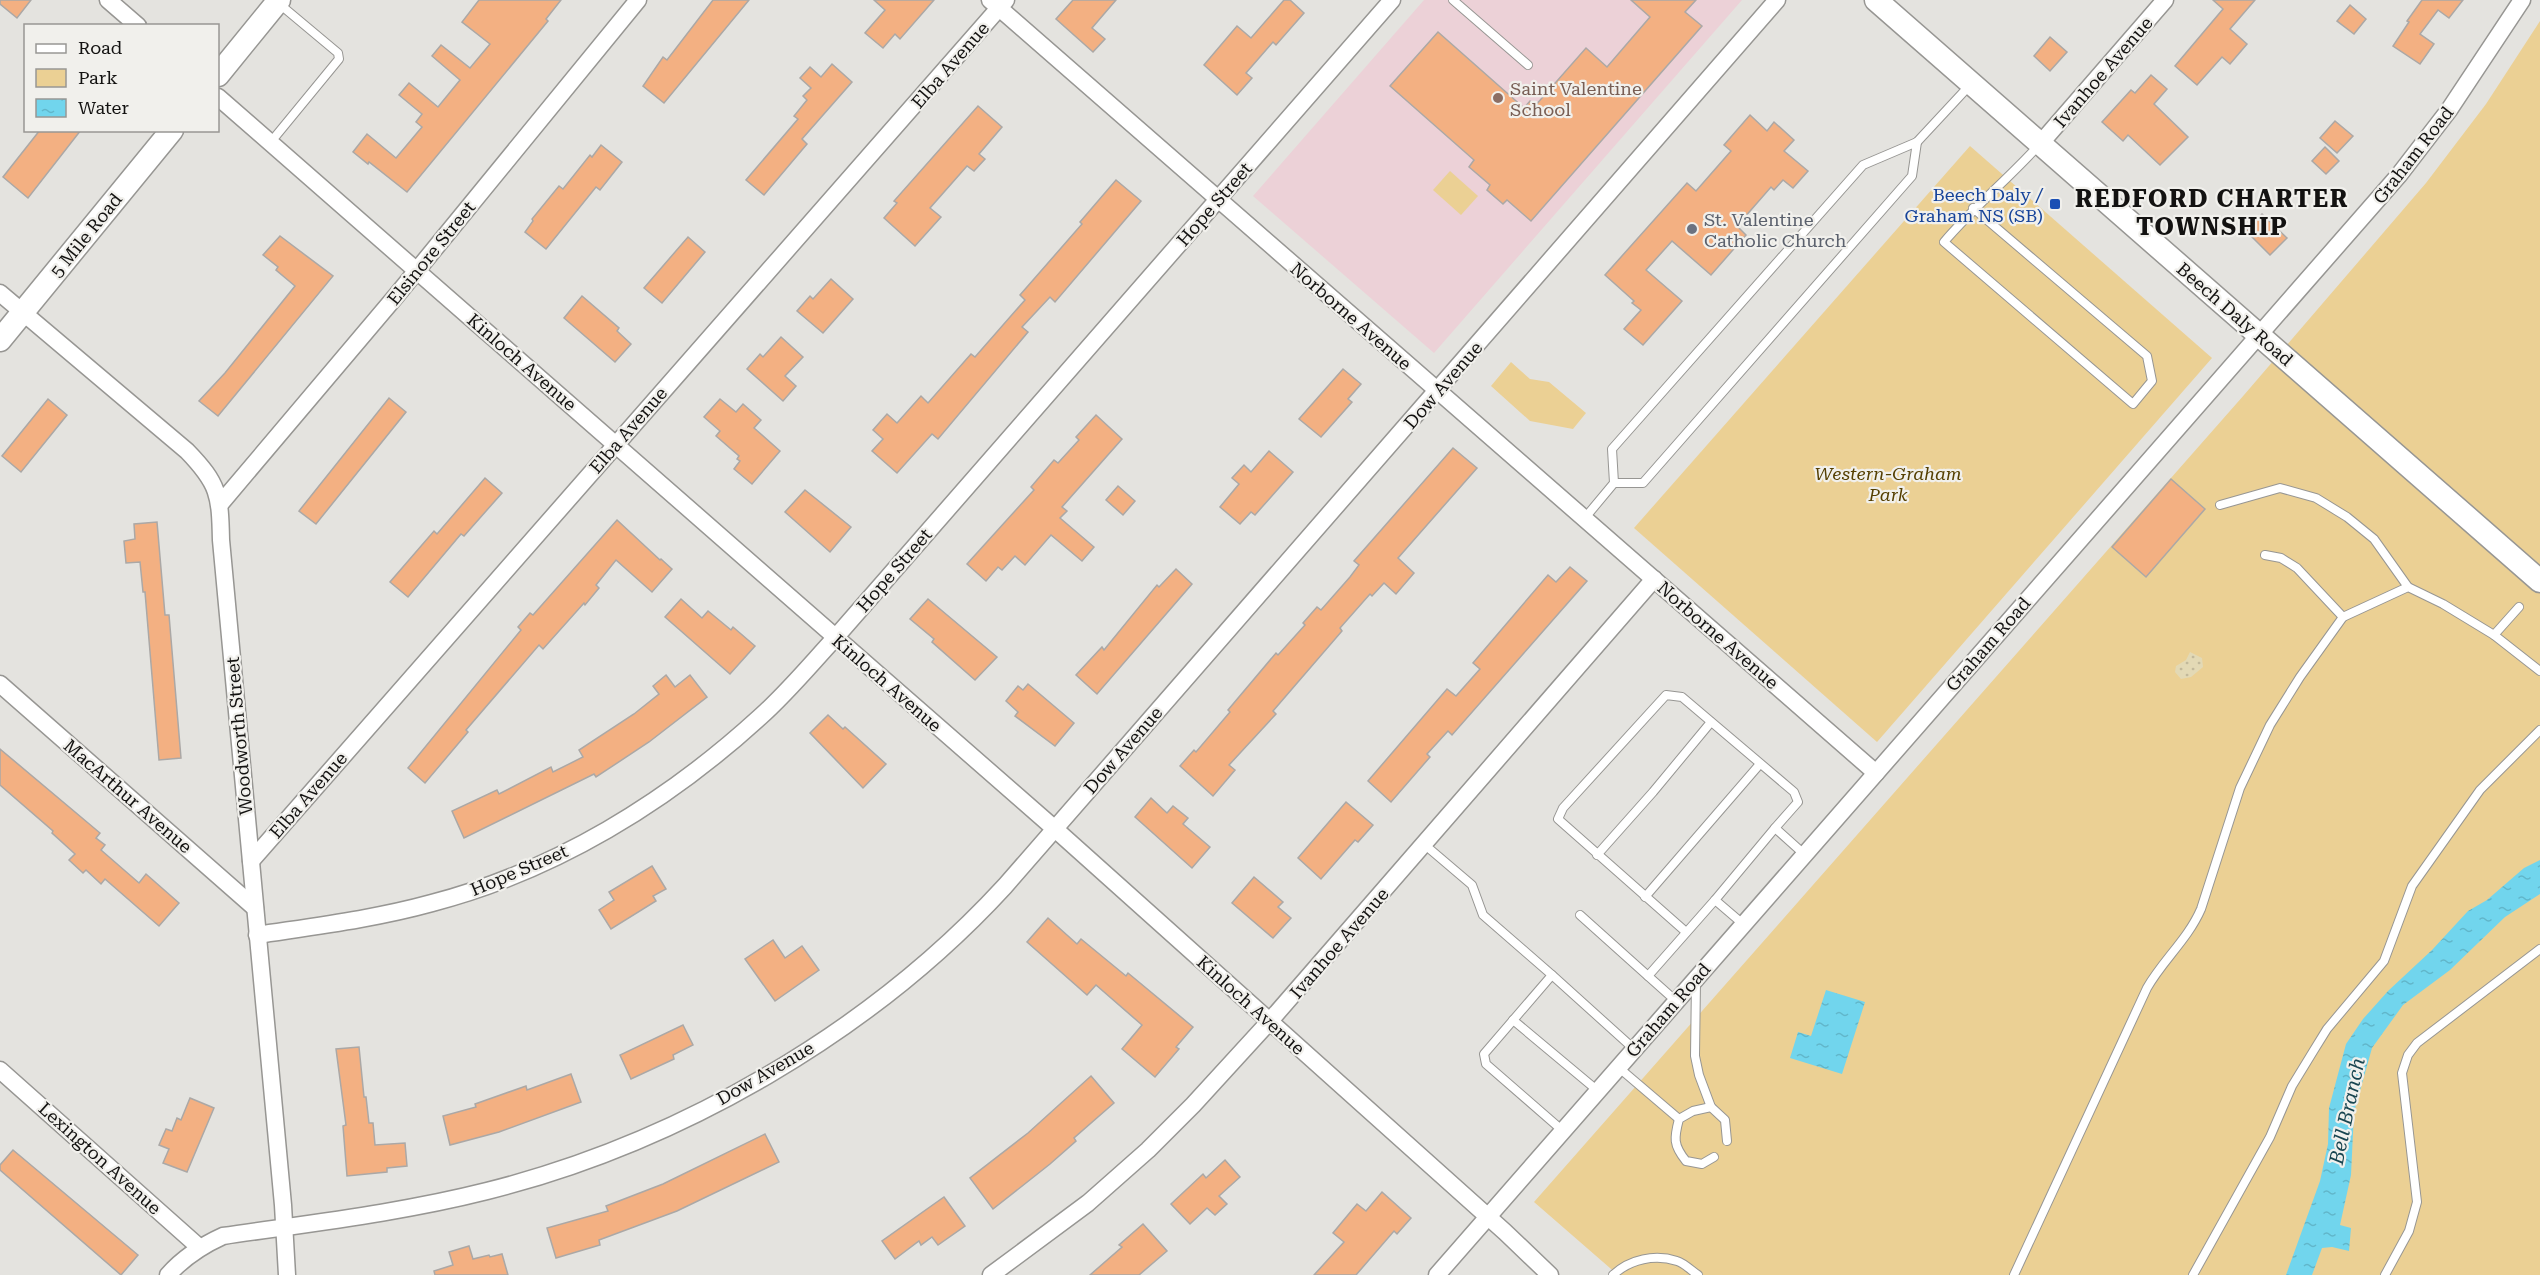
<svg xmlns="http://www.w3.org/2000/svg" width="2540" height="1275" font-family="'Roboto Serif',serif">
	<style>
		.education { fill: #ecd1d7 }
		.green { fill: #ebd094 }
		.sand { fill: url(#sand-dots) }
		.water { fill: url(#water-ripples) }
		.building { fill: #f3b082; stroke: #aba8a6; stroke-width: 1.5 }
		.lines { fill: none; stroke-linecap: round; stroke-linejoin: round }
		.service-casing { stroke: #979693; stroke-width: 10 }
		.minor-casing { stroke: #979693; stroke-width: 19 }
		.secondary-casing { stroke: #979693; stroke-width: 25 }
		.service { stroke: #fff; stroke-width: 8 }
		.minor { stroke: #fff; stroke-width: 16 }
		.secondary { stroke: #fff; stroke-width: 22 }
		.education-dot { fill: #8d6e63; stroke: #f1f0ec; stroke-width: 2 }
		.transit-dot { fill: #1a4fb4; stroke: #f1f0ec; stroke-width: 2 }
		.worship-dot { fill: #6b7280; stroke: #f1f0ec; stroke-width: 2 }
		.labels { text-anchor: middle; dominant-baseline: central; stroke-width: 4.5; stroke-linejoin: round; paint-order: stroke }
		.street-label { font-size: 18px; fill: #131211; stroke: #f1f0ec }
		.education-label { font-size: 18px; fill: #785e54; stroke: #f1f0ec; text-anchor: start }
		.transit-label { font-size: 18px; fill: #164399; stroke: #f1f0ec; text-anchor: end }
		.worship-label { font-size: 18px; fill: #5b616d; stroke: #f1f0ec; text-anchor: start }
		.park-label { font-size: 18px; font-style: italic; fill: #553f01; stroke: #f1f0ec }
		.water-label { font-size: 20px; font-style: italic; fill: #184550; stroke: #f1f0ec }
		.district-label { font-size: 24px; font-weight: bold; letter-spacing: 1.5px; fill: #131211; stroke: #f1f0ec }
	</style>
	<defs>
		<pattern id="sand-dots" width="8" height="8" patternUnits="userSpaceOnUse" patternTransform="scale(1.5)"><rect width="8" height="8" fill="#e3d9b5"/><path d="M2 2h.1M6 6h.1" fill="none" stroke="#c2b99b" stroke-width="1.8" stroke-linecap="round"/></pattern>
		<pattern id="water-ripples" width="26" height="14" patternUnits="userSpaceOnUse" patternTransform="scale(1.5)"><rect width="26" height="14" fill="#71d5ed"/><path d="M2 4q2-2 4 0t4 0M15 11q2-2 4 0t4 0" fill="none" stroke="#61b6ca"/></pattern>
	</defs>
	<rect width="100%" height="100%" fill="#e4e3df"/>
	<path class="education" d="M 1424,0 L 1742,0 L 1434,353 L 1253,196 Z"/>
	<g class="green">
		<path d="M 2540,21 L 2540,1275 L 1618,1275 L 1534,1202 L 2244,395 L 2426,183 L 2486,104 Z"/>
		<path d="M 1970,146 L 2212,358 L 1877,742 L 1634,528 Z"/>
		<path d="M 1450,171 L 1478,196 L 1461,215 L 1433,190 Z"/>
		<path d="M 1511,362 L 1530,379 L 1549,382 L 1586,413 L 1573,429 L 1530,421 L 1491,386 Z"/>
	</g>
	<path class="sand" d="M 2190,652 L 2202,658 L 2203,667 L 2191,677 L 2181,679 L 2175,672 L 2176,666 L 2186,660 Z"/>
	<g class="water">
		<path d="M 2540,860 L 2540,894 L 2505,917 L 2450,970 L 2403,1005 L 2372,1048 L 2354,1112 L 2351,1175 L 2340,1225 L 2351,1228 L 2349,1251 L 2332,1247 L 2322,1248 L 2312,1275 L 2286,1275 L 2320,1181 L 2328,1144 L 2329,1108 L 2346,1044 L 2363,1019 L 2388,991 L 2432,950 L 2468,911 L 2487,900 L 2524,868 Z"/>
		<path d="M 1826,990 L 1865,1002 L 1842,1074 L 1790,1058 L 1798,1032 L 1811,1036 Z"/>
	</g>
	<g class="building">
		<path d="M 0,0 L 31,0 L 17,18 L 0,4 Z"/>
		<path d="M 479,0 L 561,0 L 546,19 L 548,21 L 407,192 L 369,162 L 368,164 L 353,152 L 367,134 L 396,158 L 422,127 L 416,122 L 422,114 L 399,95 L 409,83 L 438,107 L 460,80 L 432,56 L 441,45 L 470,68 L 490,44 L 462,22 Z"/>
		<path d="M 713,0 L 749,0 L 664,103 L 643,86 L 663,57 L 667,60 Z"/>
		<path d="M 874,0 L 934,0 L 900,39 L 895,34 L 883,48 L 865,33 L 885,10 Z"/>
		<path d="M 1073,0 L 1116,0 L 1092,28 L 1105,39 L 1093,52 L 1056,19 Z"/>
		<path d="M 1284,0 L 1290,0 L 1304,13 L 1276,45 L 1273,42 L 1246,73 L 1252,78 L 1237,95 L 1204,65 L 1237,26 L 1251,38 Z"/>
		<path d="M 1631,0 L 1696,0 L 1685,12 L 1702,26 L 1531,221 L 1507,200 L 1503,204 L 1487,190 L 1490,185 L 1469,167 L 1474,160 L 1390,86 L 1438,32 L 1524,108 L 1530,101 L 1535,106 L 1586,48 L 1607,67 L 1650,17 Z"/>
		<path d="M 2213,0 L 2255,0 L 2230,29 L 2247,44 L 2230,64 L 2222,57 L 2197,85 L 2175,66 L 2223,9 Z"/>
		<path d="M 2422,0 L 2463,0 L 2449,18 L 2438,10 L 2420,34 L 2434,44 L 2420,64 L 2393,46 L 2409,22 L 2407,21 Z"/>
		<path d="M 2350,5 L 2366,19 L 2354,34 L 2337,21 Z"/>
		<path d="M 2050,37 L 2067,52 L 2050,71 L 2034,56 Z"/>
		<path d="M 832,64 L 852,82 L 802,139 L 807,144 L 764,195 L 746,180 L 798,119 L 794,116 L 807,100 L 803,96 L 811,88 L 800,78 L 810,67 L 821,77 Z"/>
		<path d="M 2151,75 L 2167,89 L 2154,104 L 2188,137 L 2160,165 L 2128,135 L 2123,141 L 2102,122 L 2131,90 L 2135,93 Z"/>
		<path d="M 978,106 L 1002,127 L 979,154 L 985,159 L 974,171 L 967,166 L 930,208 L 941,217 L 915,246 L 884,218 L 897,203 L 894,201 Z"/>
		<path d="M 1750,115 L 1767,131 L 1774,122 L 1794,140 L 1784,151 L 1808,171 L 1793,188 L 1783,180 L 1774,190 L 1771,187 L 1737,226 L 1746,235 L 1711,275 L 1672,241 L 1646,270 L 1682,301 L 1643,345 L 1624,329 L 1641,310 L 1632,303 L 1634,301 L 1605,275 L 1687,183 L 1696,191 L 1731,151 L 1724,145 Z"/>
		<path d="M 2335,121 L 2353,136 L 2337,153 L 2320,138 Z"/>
		<path d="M 40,130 L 81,130 L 28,198 L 3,177 Z"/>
		<path d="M 601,145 L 622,162 L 600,190 L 596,187 L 546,249 L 525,232 L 533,221 L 532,219 L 559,186 L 563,189 L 590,155 L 592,157 Z"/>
		<path d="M 2325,147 L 2339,161 L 2326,174 L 2312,161 Z"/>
		<path d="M 1116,180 L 1141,201 L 1055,302 L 1050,297 L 1022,327 L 1028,332 L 938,439 L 932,434 L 897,473 L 872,451 L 883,439 L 873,430 L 887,414 L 897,423 L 921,396 L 928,403 L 971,354 L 975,357 L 1025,300 L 1020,295 L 1082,224 L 1080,222 Z"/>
		<path d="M 2262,214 L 2287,238 L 2270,255 L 2246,231 Z"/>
		<path d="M 280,236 L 333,276 L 218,416 L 199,401 L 225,373 L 295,286 L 276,270 L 278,267 L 263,255 Z"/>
		<path d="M 688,237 L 705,252 L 662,303 L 644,288 Z"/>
		<path d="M 831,279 L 853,299 L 823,333 L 797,311 L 810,296 L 813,299 Z"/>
		<path d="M 582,296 L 619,328 L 617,331 L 631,344 L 615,362 L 564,318 Z"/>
		<path d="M 781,337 L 803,357 L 785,376 L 796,386 L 783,401 L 747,369 L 760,354 L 763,357 Z"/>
		<path d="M 1343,369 L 1361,384 L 1348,399 L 1352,402 L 1321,437 L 1299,419 Z"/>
		<path d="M 389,398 L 406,412 L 316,524 L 299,511 Z"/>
		<path d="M 48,399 L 67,415 L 21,472 L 2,456 Z"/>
		<path d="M 720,399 L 736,412 L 743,404 L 761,420 L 754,428 L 780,451 L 752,484 L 734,469 L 740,461 L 737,459 L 739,456 L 716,436 L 720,431 L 704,417 Z"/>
		<path d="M 1096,415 L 1122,439 L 1062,507 L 1067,511 L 1060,518 L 1094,547 L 1082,561 L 1051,535 L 1025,565 L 1015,556 L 1002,570 L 998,567 L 986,581 L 967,564 L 1034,490 L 1031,487 L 1054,460 L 1058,463 L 1079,440 L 1076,437 Z"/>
		<path d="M 1453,448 L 1477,468 L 1398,558 L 1414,573 L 1396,594 L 1384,583 L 1372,596 L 1370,594 L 1340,628 L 1342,631 L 1273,711 L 1276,714 L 1229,765 L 1235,770 L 1213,796 L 1180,766 L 1194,750 L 1196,752 L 1230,712 L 1228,710 L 1276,653 L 1278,655 L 1305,625 L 1303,623 L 1317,607 L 1321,610 L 1350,577 L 1359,565 L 1354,561 Z"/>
		<path d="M 1269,451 L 1293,472 L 1255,515 L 1251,512 L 1240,524 L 1220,507 L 1239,484 L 1232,478 L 1244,465 L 1251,472 Z"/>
		<path d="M 485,478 L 502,493 L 464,536 L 461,534 L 408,597 L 390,582 L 434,531 L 437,534 Z"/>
		<path d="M 2171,479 L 2205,509 L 2146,577 L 2112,547 Z"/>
		<path d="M 1118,486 L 1135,501 L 1123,515 L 1106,500 Z"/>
		<path d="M 805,490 L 851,527 L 830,552 L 785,512 Z"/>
		<path d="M 617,520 L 660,560 L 661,559 L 672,569 L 652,592 L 616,560 L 596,585 L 599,588 L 585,605 L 584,603 L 543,649 L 539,645 L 466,730 L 468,732 L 425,783 L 408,768 L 521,630 L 518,627 L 530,613 L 533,615 Z"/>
		<path d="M 157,522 L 165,615 L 169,615 L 181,758 L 159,760 L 145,592 L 143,592 L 140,562 L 126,563 L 124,541 L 135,539 L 134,524 Z"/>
		<path d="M 1570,567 L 1587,581 L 1452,735 L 1448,731 L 1427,754 L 1430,757 L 1391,802 L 1368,781 L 1447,689 L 1456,696 L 1480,669 L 1473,663 L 1548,575 L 1556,582 Z"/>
		<path d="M 1176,569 L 1192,584 L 1097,694 L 1076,675 L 1102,647 L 1104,650 L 1157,585 L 1159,587 Z"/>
		<path d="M 681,599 L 702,618 L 708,611 L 731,630 L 733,627 L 755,646 L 730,674 L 665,617 Z"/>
		<path d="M 928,599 L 997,657 L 975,680 L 932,642 L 934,639 L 910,619 Z"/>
		<path d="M 666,675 L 675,687 L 690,675 L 707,697 L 649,742 L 596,777 L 594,774 L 464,838 L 452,811 L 497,790 L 499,794 L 551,767 L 553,772 L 583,757 L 579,750 L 634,714 L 659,694 L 653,686 Z"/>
		<path d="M 1028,684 L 1074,723 L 1055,746 L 1015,716 L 1018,712 L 1006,701 L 1018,686 L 1023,690 Z"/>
		<path d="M 828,715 L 843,729 L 845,727 L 886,764 L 863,788 L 810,733 Z"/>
		<path d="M 0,749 L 100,833 L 96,838 L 105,845 L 101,850 L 139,883 L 146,874 L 179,903 L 159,926 L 105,879 L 101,884 L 86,870 L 83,873 L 69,860 L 75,854 L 52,833 L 53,831 L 0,785 Z"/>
		<path d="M 1151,798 L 1167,813 L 1173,806 L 1188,818 L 1183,824 L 1210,847 L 1192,868 L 1135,817 Z"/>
		<path d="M 1346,802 L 1373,825 L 1358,842 L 1355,840 L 1321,879 L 1298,858 Z"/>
		<path d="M 652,866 L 666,889 L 653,896 L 656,901 L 611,929 L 599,910 L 614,900 L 609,892 Z"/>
		<path d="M 1254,877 L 1283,902 L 1278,907 L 1291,918 L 1273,938 L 1232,903 Z"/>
		<path d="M 1048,918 L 1077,944 L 1081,939 L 1126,976 L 1128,973 L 1193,1027 L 1176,1047 L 1179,1049 L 1155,1077 L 1122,1049 L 1142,1025 L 1096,985 L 1087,995 L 1027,942 Z"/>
		<path d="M 773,940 L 785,958 L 802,946 L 819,970 L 775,1001 L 745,959 Z"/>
		<path d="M 683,1025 L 693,1045 L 673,1055 L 674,1059 L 631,1079 L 620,1055 Z"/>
		<path d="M 359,1047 L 364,1097 L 366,1097 L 369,1123 L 373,1123 L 375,1145 L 405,1143 L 407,1166 L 387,1168 L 387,1172 L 347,1176 L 343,1126 L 346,1125 L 336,1049 Z"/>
		<path d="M 571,1074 L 581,1102 L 499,1132 L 450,1145 L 443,1116 L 476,1107 L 475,1104 L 526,1086 L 527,1090 Z"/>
		<path d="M 1091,1076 L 1114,1103 L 1074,1138 L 1076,1141 L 1050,1164 L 993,1209 L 970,1178 L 1028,1133 Z"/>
		<path d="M 190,1098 L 214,1108 L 187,1172 L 163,1163 L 169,1149 L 159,1145 L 166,1129 L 172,1131 L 177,1118 L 181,1120 Z"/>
		<path d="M 765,1134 L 779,1162 L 677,1211 L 599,1240 L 600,1245 L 556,1258 L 547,1228 L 608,1211 L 606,1206 L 663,1184 Z"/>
		<path d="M 13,1150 L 138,1255 L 121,1275 L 0,1170 L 0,1165 Z"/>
		<path d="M 1225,1160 L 1240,1177 L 1219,1196 L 1227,1204 L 1215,1215 L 1207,1208 L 1190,1224 L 1171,1204 L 1203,1174 L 1206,1178 Z"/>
		<path d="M 1382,1192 L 1411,1218 L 1397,1234 L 1394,1231 L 1356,1275 L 1314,1275 L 1344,1242 L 1333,1233 L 1357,1204 L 1366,1211 Z"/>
		<path d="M 944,1197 L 965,1226 L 938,1245 L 932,1237 L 921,1245 L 919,1241 L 895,1259 L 882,1241 Z"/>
		<path d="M 1143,1224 L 1167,1251 L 1139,1275 L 1090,1275 L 1122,1247 L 1119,1245 Z"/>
		<path d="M 469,1246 L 473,1259 L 489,1255 L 490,1257 L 502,1254 L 508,1275 L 435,1275 L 434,1271 L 453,1265 L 449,1252 Z"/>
	</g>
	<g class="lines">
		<g class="service-casing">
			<g id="service">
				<path d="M 1453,0 L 1528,65"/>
				<path d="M 270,143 L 339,59 L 338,53 L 277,2"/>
				<path d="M 1973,208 L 2147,356 L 2152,381 L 2133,404 L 1944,242 C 1974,207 2008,179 2039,145"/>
				<path d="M 1614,483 L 1643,483 L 1912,176 L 1917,142"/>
				<path d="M 2220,505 L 2280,488 L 2316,498 L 2347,517 L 2374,539 L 2408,587"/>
				<path d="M 1584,519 L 1614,483 L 1612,449 L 1863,165 L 1917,142 L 1970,85"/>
				<path d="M 2265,555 L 2281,558 L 2297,568 L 2343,617"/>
				<path d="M 2494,635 L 2540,671"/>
				<path d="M 1425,845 L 1472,885 L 1483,915 L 1552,975"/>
				<path d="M 1597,855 L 1653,792 L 1711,722"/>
				<path d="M 1645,897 L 1760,764"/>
				<path d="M 1715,900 L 1775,828"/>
				<path d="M 1580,915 L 1648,976"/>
				<path d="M 1686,932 L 1558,819 L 1563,808 L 1666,695 L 1682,697 L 1794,792 L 1798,802 L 1775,828 L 1804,854"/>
				<path d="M 1696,981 L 1695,1056 L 1699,1075 L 1711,1107"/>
				<path d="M 1676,1001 L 1648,976 L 1715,900 L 1743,924"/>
				<path d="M 1513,1020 L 1598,1091"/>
				<path d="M 1618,1067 L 1679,1119"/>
				<path d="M 1563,1131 L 1486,1064 L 1484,1054 L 1552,975 L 1634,1049"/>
				<path d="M 1714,1157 L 1702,1164 L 1686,1161 C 1673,1145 1674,1138 1679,1119 L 1693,1111 L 1711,1107 L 1725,1120 L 1727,1141"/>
				<path d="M 1613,1275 C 1630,1259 1655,1254 1677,1261 C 1684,1263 1692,1271 1698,1275"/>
				<path d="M 2014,1275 L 2147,988 C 2163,960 2188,939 2201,909 L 2240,788 L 2270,725 L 2300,677 L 2343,617 L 2408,587 L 2443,604 L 2494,635 L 2519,607"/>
				<path d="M 2193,1275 L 2270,1137 L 2292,1086 L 2314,1050 L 2327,1029 L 2384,961 L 2412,886 L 2480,790 L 2540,730"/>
				<path d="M 2385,1275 L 2409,1231 L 2417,1202 L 2402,1073 L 2408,1055 L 2417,1043 L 2540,949"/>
			</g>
		</g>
		<g class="minor-casing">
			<g id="minor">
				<path d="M 108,0 L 138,26"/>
				<path d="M 990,0 L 1876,773"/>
				<path d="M 218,97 L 1055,829 L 1505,1232 L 1550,1275"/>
				<path d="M 2040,144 L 2165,0"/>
				<path d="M 0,293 L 187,451 C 219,484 220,495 221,540 L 283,1205 L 287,1275"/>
				<path d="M 221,503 L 396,296 L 638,0"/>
				<path d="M 0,684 L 255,908"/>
				<path d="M 251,861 L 1006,0"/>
				<path d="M 257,935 C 316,926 374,919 432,903 C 555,871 667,802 760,717 C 787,693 811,664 835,638 L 1392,0"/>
				<path d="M 0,1070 L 199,1247"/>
				<path d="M 168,1275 C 184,1257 201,1246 223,1236 C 311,1223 400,1213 487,1191 C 679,1143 871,1032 1005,886 L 1777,0"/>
				<path d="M 991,1275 L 1088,1203 L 1148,1150 L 1193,1105 L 1269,1022 L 1654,579"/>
				<path d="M 1437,1275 L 2399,175 L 2449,110 L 2522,0"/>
			</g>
		</g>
		<g class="secondary-casing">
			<g id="secondary">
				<path d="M 1876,0 L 2540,581"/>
				<path d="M 218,75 L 279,0"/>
				<path d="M 0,340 L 172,130"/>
			</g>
		</g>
		<use href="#service" class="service"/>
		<use href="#minor" class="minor"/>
		<use href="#secondary" class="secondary"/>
	</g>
	<circle class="education-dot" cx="1498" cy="98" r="6"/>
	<rect class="transit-dot" x="2049" y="198" width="12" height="12" rx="3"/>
	<circle class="worship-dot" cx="1692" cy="229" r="6"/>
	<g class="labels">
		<g class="street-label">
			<text transform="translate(950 65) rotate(-49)">Elba Avenue</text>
			<text transform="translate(2103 72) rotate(-49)">Ivanhoe Avenue</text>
			<text transform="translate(2413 155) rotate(-52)">Graham Road</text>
			<text transform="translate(1214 204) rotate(-49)">Hope Street</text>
			<text transform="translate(86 235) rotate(-51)">5 Mile Road</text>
			<text transform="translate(431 253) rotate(-51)">Elsinore Street</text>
			<text transform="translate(2235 314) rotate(41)">Beech Daly Road</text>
			<text transform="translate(1351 316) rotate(41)">Norborne Avenue</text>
			<text transform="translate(522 362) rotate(41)">Kinloch Avenue</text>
			<text transform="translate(1443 385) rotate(-49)">Dow Avenue</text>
			<text transform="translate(628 430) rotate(-49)">Elba Avenue</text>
			<text transform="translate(894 570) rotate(-49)">Hope Street</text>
			<text transform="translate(1718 635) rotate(41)">Norborne Avenue</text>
			<text transform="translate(1988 644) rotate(-49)">Graham Road</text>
			<text transform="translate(887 683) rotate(41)">Kinloch Avenue</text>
			<text transform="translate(239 736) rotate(-95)">Woodworth Street</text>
			<text transform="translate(1123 750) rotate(-49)">Dow Avenue</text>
			<text transform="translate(308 795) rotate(-49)">Elba Avenue</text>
			<text transform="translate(128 796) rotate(41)">MacArthur Avenue</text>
			<text transform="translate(519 870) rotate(-23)">Hope Street</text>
			<text transform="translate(1339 943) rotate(-49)">Ivanhoe Avenue</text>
			<text transform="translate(1251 1005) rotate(42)">Kinloch Avenue</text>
			<text transform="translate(1668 1010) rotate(-49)">Graham Road</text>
			<text transform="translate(765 1073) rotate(-30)">Dow Avenue</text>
			<text transform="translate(100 1158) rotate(42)">Lexington Avenue</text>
		</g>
		<g class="education-label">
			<text x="1510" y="88">Saint Valentine<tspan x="1510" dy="21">School</tspan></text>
		</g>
		<g class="transit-label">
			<text x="2043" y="194">Beech Daly /<tspan x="2043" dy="21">Graham NS (SB)</tspan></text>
		</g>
		<g class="worship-label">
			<text x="1704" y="219">St. Valentine<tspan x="1704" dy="21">Catholic Church</tspan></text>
		</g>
		<g class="park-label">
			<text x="1888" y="473">Western-Graham<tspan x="1888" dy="21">Park</tspan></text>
		</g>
		<g class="water-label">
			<text transform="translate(2347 1111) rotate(-78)">Bell Branch</text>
		</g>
		<g class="district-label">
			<text x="2212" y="199">REDFORD CHARTER<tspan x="2212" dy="28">TOWNSHIP</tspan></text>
		</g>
	</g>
	<rect x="24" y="24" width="195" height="108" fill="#f1f0ec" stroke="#989794" stroke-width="1.5"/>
	<rect x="36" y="44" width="30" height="9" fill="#ffffff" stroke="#989794" stroke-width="1.5"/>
	<text x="78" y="54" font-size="18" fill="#131211">Road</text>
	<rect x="36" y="69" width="30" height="18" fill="#ebd094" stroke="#989794" stroke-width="1.5"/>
	<text x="78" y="84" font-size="18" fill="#131211">Park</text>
	<rect x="36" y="99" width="30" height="18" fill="url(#water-ripples)" stroke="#989794" stroke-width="1.5"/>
	<text x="78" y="114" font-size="18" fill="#131211">Water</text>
</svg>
